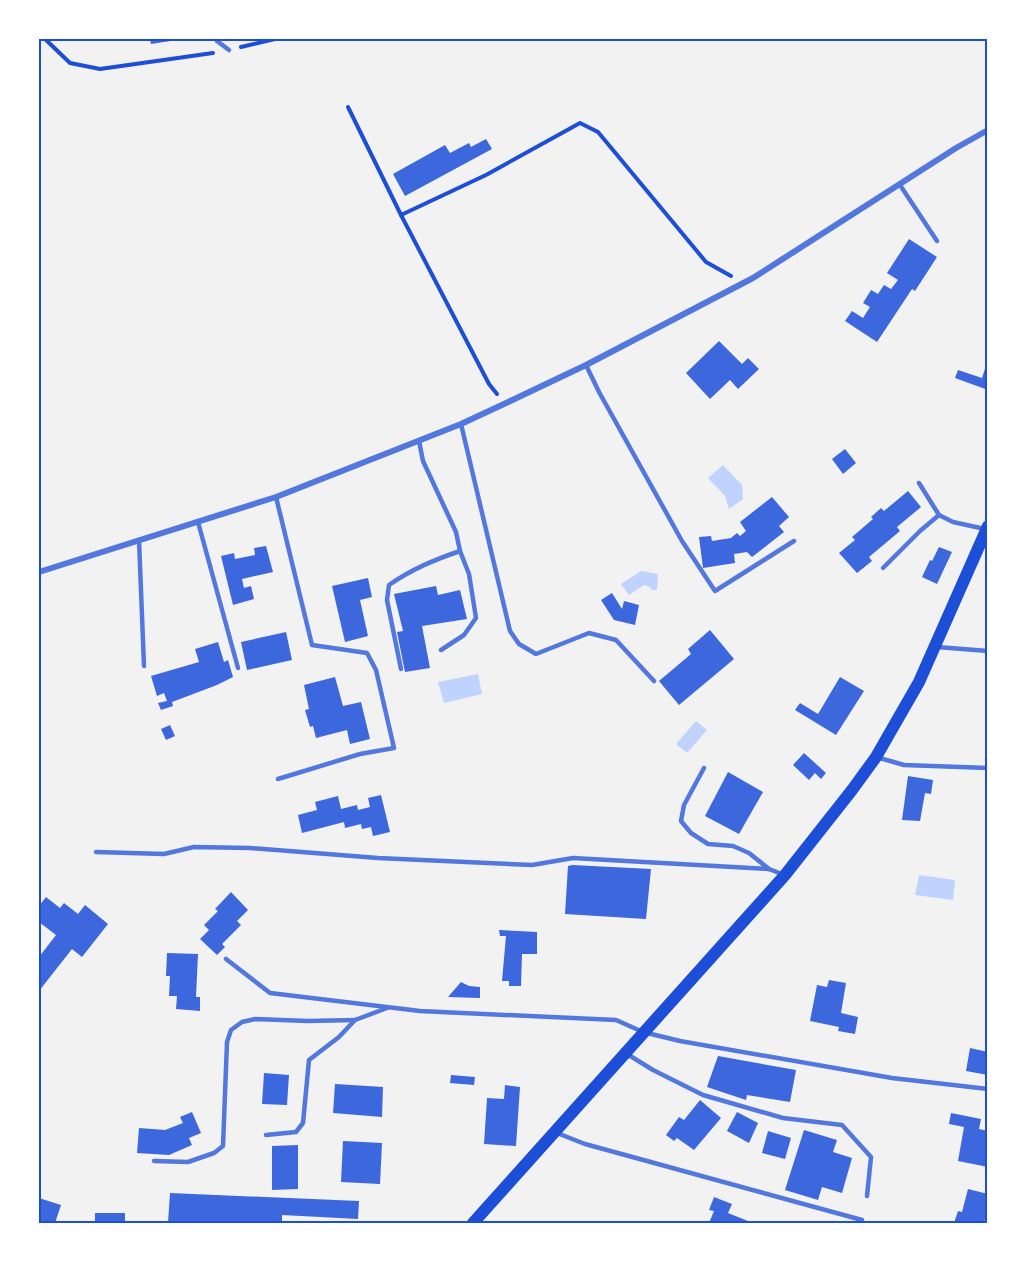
<svg xmlns="http://www.w3.org/2000/svg" width="1027" height="1262" font-family="Karla,sans-serif">
	<style>
		.water { fill: #bfd3fe }
		.building { fill: #3d67dc }
		.lines { fill: none; stroke-linecap: round; stroke-linejoin: round }
		.path { stroke: #1d4ed8; stroke-width: 4 }
		.service { stroke: #5277de; stroke-width: 4.5 }
		.minor { stroke: #5277de; stroke-width: 6 }
		.secondary { stroke: #1d4ed8; stroke-width: 12 }
		.neatline { fill: none; stroke: #1d4ed8; stroke-width: 2 }
	</style>
	<rect width="100%" height="100%" fill="#f2f2f2"/>
	<g class="water">
		<path d="M 723,465 L 742,485 L 743,499 L 729,509 L 725,496 L 708,478 Z"/>
		<path d="M 641,571 L 658,574 L 657,590 L 652,590 L 650,587 L 644,585 L 629,595 L 621,584 Z"/>
		<path d="M 478,674 L 482,694 L 444,703 L 438,682 Z"/>
		<path d="M 696,721 L 707,730 L 687,753 L 676,744 Z"/>
		<path d="M 919,875 L 955,880 L 953,900 L 915,895 Z"/>
	</g>
	<g class="building">
		<path d="M 150,39 L 177,39 L 177,40 L 151,44 Z"/>
		<path d="M 486,139 L 492,149 L 405,196 L 393,174 L 445,145 L 450,153 L 469,143 L 471,147 Z"/>
		<path d="M 909,239 L 937,257 L 915,291 L 912,289 L 877,342 L 845,321 L 852,311 L 863,318 L 870,307 L 863,303 L 871,290 L 878,294 L 884,285 L 891,289 L 898,280 L 887,273 Z"/>
		<path d="M 719,341 L 742,364 L 748,358 L 759,369 L 738,389 L 730,380 L 710,399 L 686,373 Z"/>
		<path d="M 988,359 L 988,390 L 955,378 L 958,370 L 982,378 Z"/>
		<path d="M 845,449 L 856,463 L 843,474 L 832,459 Z"/>
		<path d="M 908,491 L 921,507 L 897,527 L 900,531 L 869,557 L 872,561 L 857,573 L 839,553 L 855,540 L 852,537 L 873,519 L 871,517 L 881,508 L 884,511 Z"/>
		<path d="M 772,497 L 789,517 L 779,526 L 784,532 L 752,557 L 747,552 L 734,554 L 735,563 L 703,568 L 699,537 L 711,536 L 712,541 L 731,538 L 737,533 L 740,536 L 746,531 L 740,522 Z"/>
		<path d="M 266,546 L 273,572 L 242,579 L 244,588 L 251,586 L 254,599 L 233,605 L 221,556 L 234,553 L 235,559 L 255,555 L 254,548 Z"/>
		<path d="M 939,547 L 952,552 L 937,584 L 922,577 L 930,560 L 932,561 Z"/>
		<path d="M 368,578 L 372,597 L 360,600 L 368,636 L 345,642 L 332,586 Z"/>
		<path d="M 436,586 L 438,595 L 460,590 L 467,619 L 422,626 L 430,668 L 405,672 L 397,632 L 403,631 L 394,594 Z"/>
		<path d="M 612,593 L 622,609 L 624,601 L 639,605 L 635,625 L 614,620 L 601,600 Z"/>
		<path d="M 710,630 L 734,659 L 679,705 L 659,681 L 691,654 L 688,649 Z"/>
		<path d="M 286,632 L 292,660 L 247,670 L 241,642 Z"/>
		<path d="M 218,642 L 224,662 L 228,660 L 233,677 L 217,685 L 172,702 L 173,706 L 161,710 L 158,703 L 167,701 L 164,693 L 157,696 L 151,676 L 199,662 L 195,649 Z"/>
		<path d="M 335,677 L 343,706 L 361,702 L 370,739 L 350,744 L 347,730 L 316,738 L 313,726 L 310,727 L 305,710 L 309,709 L 304,685 Z"/>
		<path d="M 840,677 L 864,691 L 836,735 L 795,710 L 800,703 L 818,714 Z"/>
		<path d="M 170,725 L 175,736 L 166,740 L 161,729 Z"/>
		<path d="M 804,753 L 826,773 L 821,779 L 815,773 L 809,780 L 793,765 Z"/>
		<path d="M 728,772 L 763,792 L 739,834 L 705,816 Z"/>
		<path d="M 908,776 L 933,780 L 931,794 L 925,793 L 920,821 L 902,820 Z"/>
		<path d="M 381,795 L 390,832 L 373,836 L 371,827 L 362,829 L 361,824 L 345,828 L 344,822 L 302,833 L 298,815 L 317,810 L 315,802 L 338,796 L 341,809 L 357,805 L 358,810 L 370,807 L 368,798 Z"/>
		<path d="M 572,865 L 651,869 L 646,919 L 565,914 L 568,866 Z"/>
		<path d="M 231,892 L 248,910 L 237,921 L 241,925 L 222,944 L 225,947 L 217,955 L 200,939 L 209,930 L 204,925 L 218,911 L 215,909 Z"/>
		<path d="M 46,897 L 60,908 L 64,903 L 78,914 L 85,905 L 108,924 L 82,957 L 72,949 L 39,991 L 39,957 L 56,935 L 39,922 L 39,906 Z"/>
		<path d="M 499,930 L 537,932 L 537,954 L 522,954 L 521,986 L 509,986 L 509,981 L 502,981 L 506,936 L 500,936 Z"/>
		<path d="M 167,953 L 198,954 L 196,997 L 200,997 L 200,1011 L 176,1009 L 177,996 L 169,996 L 170,976 L 166,976 Z"/>
		<path d="M 829,980 L 846,983 L 841,1013 L 858,1017 L 855,1034 L 838,1031 L 839,1027 L 810,1021 L 817,985 L 827,987 Z"/>
		<path d="M 461,982 L 469,986 L 480,987 L 480,998 L 448,997 Z"/>
		<path d="M 970,1048 L 988,1052 L 988,1075 L 966,1071 Z"/>
		<path d="M 718,1056 L 796,1070 L 790,1102 L 747,1095 L 746,1100 L 707,1087 Z"/>
		<path d="M 264,1073 L 289,1075 L 287,1105 L 262,1104 Z"/>
		<path d="M 451,1075 L 475,1077 L 474,1085 L 450,1083 Z"/>
		<path d="M 335,1084 L 383,1087 L 382,1117 L 333,1113 Z"/>
		<path d="M 505,1085 L 520,1087 L 516,1146 L 484,1144 L 487,1098 L 504,1099 Z"/>
		<path d="M 700,1100 L 721,1118 L 694,1150 L 677,1138 L 674,1141 L 666,1135 L 679,1117 L 684,1120 Z"/>
		<path d="M 192,1112 L 201,1133 L 189,1138 L 192,1145 L 169,1155 L 137,1153 L 139,1128 L 165,1130 L 183,1123 L 180,1117 Z"/>
		<path d="M 737,1112 L 758,1123 L 749,1143 L 727,1131 Z"/>
		<path d="M 951,1113 L 981,1119 L 979,1129 L 988,1131 L 988,1167 L 958,1161 L 964,1127 L 949,1124 Z"/>
		<path d="M 804,1130 L 837,1140 L 833,1152 L 852,1158 L 842,1193 L 822,1187 L 818,1200 L 785,1190 Z"/>
		<path d="M 768,1131 L 791,1138 L 785,1159 L 762,1153 Z"/>
		<path d="M 343,1141 L 382,1143 L 380,1184 L 341,1182 Z"/>
		<path d="M 298,1145 L 298,1189 L 272,1190 L 272,1146 Z"/>
		<path d="M 968,1189 L 988,1194 L 988,1209 L 984,1223 L 954,1223 L 958,1211 L 962,1212 Z"/>
		<path d="M 170,1193 L 359,1201 L 358,1219 L 282,1215 L 282,1223 L 168,1223 Z"/>
		<path d="M 714,1197 L 732,1204 L 728,1213 L 748,1221 L 747,1223 L 709,1223 L 714,1211 L 709,1210 Z"/>
		<path d="M 39,1198 L 61,1205 L 55,1223 L 39,1223 Z"/>
		<rect x="95" y="1213" width="30" height="10"/>
	</g>
	<g class="lines">
		<g class="path">
			<path d="M 45,39 L 70,63 L 100,69 L 213,53"/>
			<path d="M 241,47 L 275,39"/>
			<path d="M 348,107 L 401,215 L 486,175 L 580,123 L 598,132 L 706,262 L 731,276"/>
			<path d="M 401,215 L 489,384 L 497,394"/>
		</g>
		<g class="service">
			<path d="M 216,39 L 217,41 L 229,50"/>
			<path d="M 900,185 L 937,241"/>
			<path d="M 586,365 L 599,392 L 682,541 L 715,591 L 794,541"/>
			<path d="M 461,424 L 510,631 L 519,644 L 536,654 L 589,633 L 616,640 L 654,681"/>
			<path d="M 419,441 L 423,461 L 456,532 L 460,551 L 469,574 L 476,618 L 464,635 L 441,650"/>
			<path d="M 919,483 L 939,515 L 953,522 L 985,529"/>
			<path d="M 276,497 L 312,645 L 367,653 L 376,670 L 394,748 L 360,754 L 278,779"/>
			<path d="M 198,522 L 238,668"/>
			<path d="M 139,540 L 144,666"/>
			<path d="M 883,568 L 920,531 L 939,515"/>
			<path d="M 937,647 L 988,651"/>
			<path d="M 401,669 L 387,600 L 389,585 C 412,569 434,560 460,551"/>
			<path d="M 876,757 L 904,765 L 988,768"/>
			<path d="M 704,768 L 684,805 L 681,821 L 691,833 L 708,844 L 733,846 L 749,853 L 769,869"/>
			<path d="M 96,852 L 164,854 L 194,847 L 250,848 L 378,858 L 532,865 L 573,858 L 769,869 L 782,874"/>
			<path d="M 226,959 L 270,993 L 420,1011 L 616,1020 L 643,1032 L 680,1041 L 892,1078 L 988,1089"/>
			<path d="M 627,1054 L 653,1070 L 703,1095 L 783,1118 L 842,1125 L 871,1157 L 867,1196"/>
			<path d="M 557,1133 L 585,1144 L 862,1220"/>
			<path d="M 266,1135 L 296,1132 L 303,1123 L 309,1060 L 339,1037 L 355,1020 L 387,1008"/>
			<path d="M 154,1161 L 188,1162 L 214,1153 L 223,1146 L 227,1042 L 231,1030 L 242,1022 L 255,1019 L 308,1021 L 355,1020"/>
		</g>
		<path class="minor" d="M 39,572 L 276,497 L 461,424 L 504,404 L 586,365 L 753,278 L 956,148 L 988,130"/>
		<path class="secondary" d="M 473,1223 L 785,875 L 852,790 L 876,757 L 919,682 L 988,526"/>
	</g>
	<rect width="1027" height="1262" fill="none" stroke="#ffffff" stroke-width="81"/>
	<rect x="40" y="40" width="946" height="1182" class="neatline"/>
</svg>
